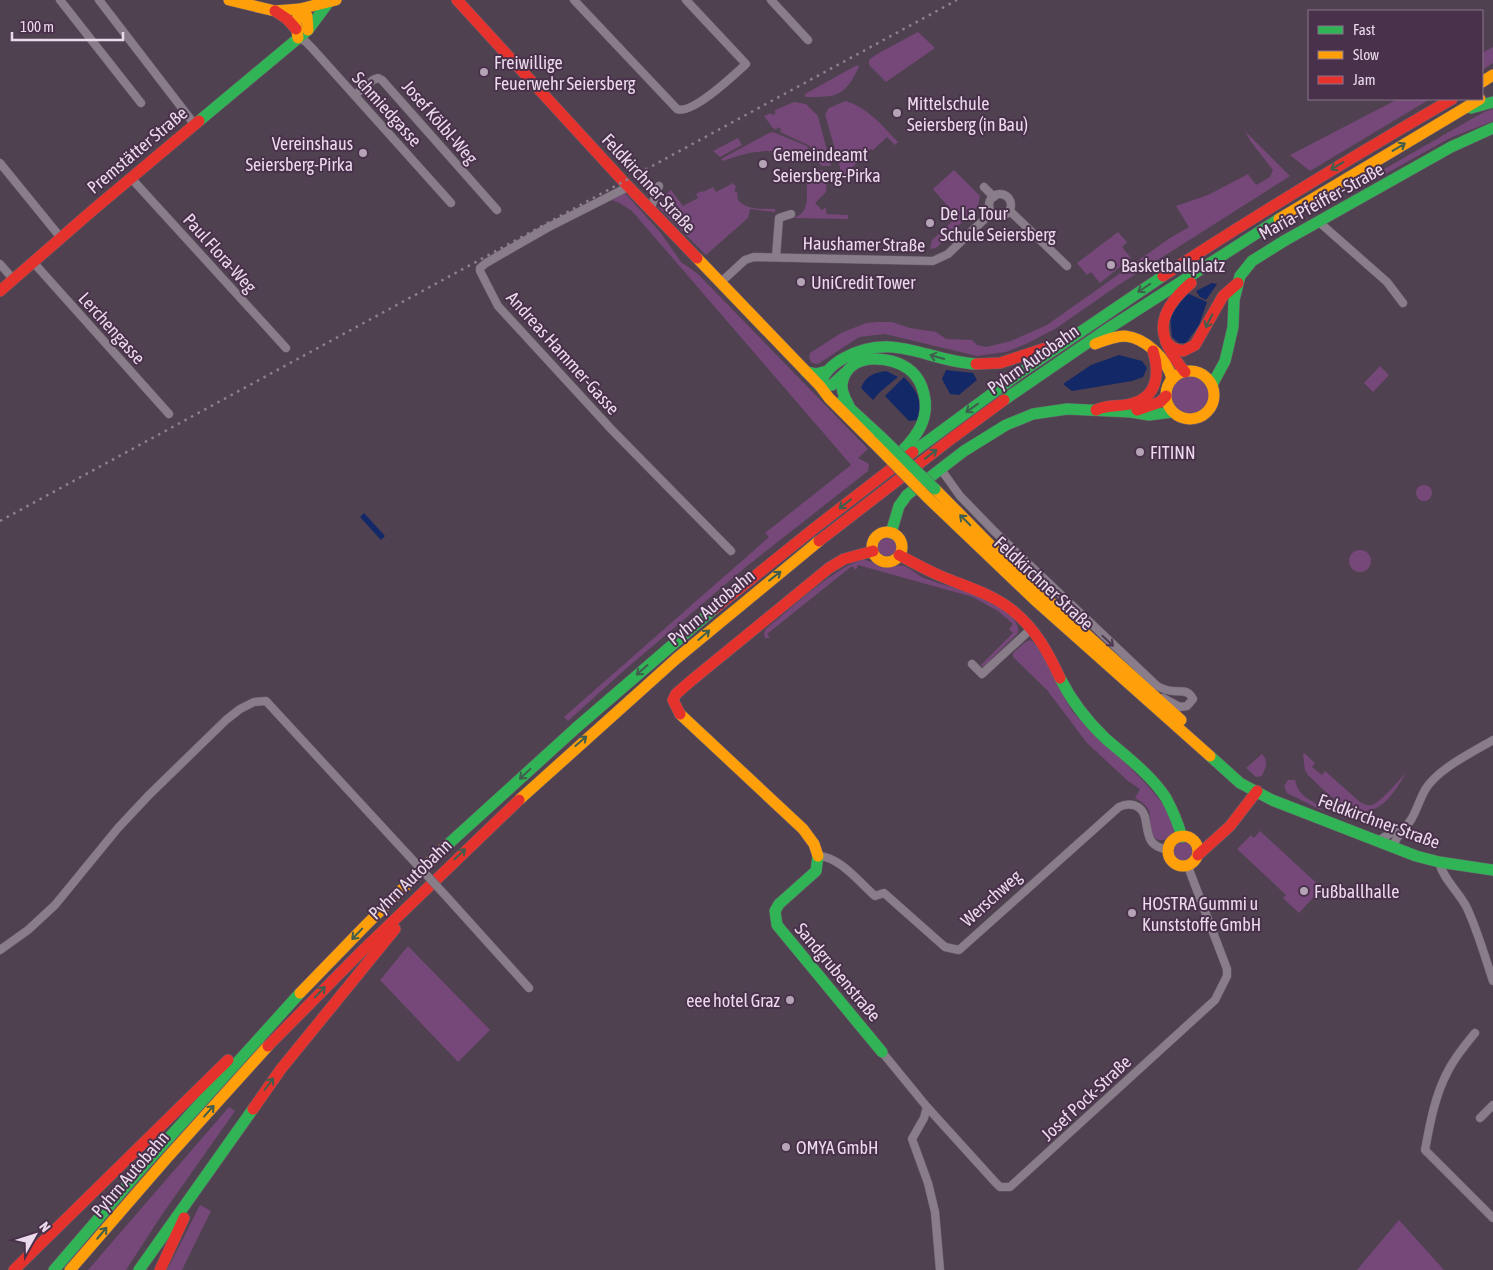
<svg xmlns="http://www.w3.org/2000/svg" width="1493" height="1270" font-family="'Asap Condensed',sans-serif">
	<style>
		.green { fill: #754879 }
		.water { fill: #132866 }
		.lines { fill: none; stroke-linecap: round; stroke-linejoin: round }
		.street-casing { stroke: #6b5f6c; stroke-width: 9 }
		.fast-casing { stroke: #6b5f6c; stroke-width: 12 }
		.slow-casing { stroke: #6b5f6c; stroke-width: 12 }
		.jam-casing { stroke: #6b5f6c; stroke-width: 12 }
		.street { stroke: #897d8a; stroke-width: 8 }
		.fast { stroke: #30b455; stroke-width: 11 }
		.slow { stroke: #ff9f0a; stroke-width: 11 }
		.jam { stroke: #e5322d; stroke-width: 11 }
		.rail { stroke: #8c828d; stroke-width: 2.5; stroke-dasharray: 2.5 5; stroke-linecap: butt }
		.street-bridge-casing { stroke: #6b5f6c; stroke-width: 9; stroke-linecap: butt }
		.fast-bridge-casing { stroke: #6b5f6c; stroke-width: 12; stroke-linecap: butt }
		.slow-bridge-casing { stroke: #6b5f6c; stroke-width: 12; stroke-linecap: butt }
		.street-bridge { stroke: #897d8a; stroke-width: 8 }
		.fast-bridge { stroke: #30b455; stroke-width: 11 }
		.slow-bridge { stroke: #ff9f0a; stroke-width: 11 }
		.oneway { stroke: #405e4e }
		.oneway2 { stroke: #4f3851 }
		.poi-dot { fill: #b4a4b5; stroke: #49304b; stroke-width: 2 }
		.labels { text-anchor: middle; dominant-baseline: central; stroke-width: 4; stroke-linejoin: round; paint-order: stroke }
		.poi-label { font-size: 18px; fill: #eadaeb; stroke: #49304b; text-anchor: start }
		.street-label { font-size: 18px; fill: #eadaeb; stroke: #49304b }
	</style>
	<rect width="100%" height="100%" fill="#4f4150"/>
	<g class="green">
		<path d="M 918,32 L 935,48 L 886,82 L 869,65 L 869,60 L 877,54 Z"/>
		<path d="M 1493,47 L 1493,63 L 1482,70 L 1482,53 Z"/>
		<path d="M 857,65 L 859,67 C 844,97 838,97 805,97 L 805,94 Z"/>
		<path d="M 1398,99 L 1430,99 L 1310,171 L 1290,155 Z"/>
		<path d="M 845,101 C 868,107 882,126 898,142 L 895,145 L 887,137 L 873,150 L 871,149 L 844,175 L 841,171 L 825,114 L 829,108 Z"/>
		<path d="M 794,102 L 806,104 L 818,116 L 831,166 L 822,166 L 814,159 L 810,146 L 780,132 L 781,129 L 778,127 L 776,130 L 772,127 L 764,116 L 771,113 L 772,115 L 775,114 L 775,110 Z"/>
		<path d="M 1493,109 L 1493,121 L 1450,138 L 1371,182 L 1372,176 L 1484,112 Z"/>
		<path d="M 1245,131 L 1290,176 L 1117,286 L 1055,329 L 1026,344 L 1006,352 L 977,356 L 885,334 L 859,337 L 818,364 L 812,363 L 809,358 L 810,353 L 841,333 L 866,323 L 877,322 L 892,322 L 910,328 L 936,332 L 946,339 L 972,340 L 977,345 L 986,347 L 1011,341 L 1047,325 L 1170,238 L 1189,227 L 1176,206 L 1208,195 L 1248,174 L 1256,185 L 1270,177 L 1273,170 L 1251,142 Z"/>
		<path d="M 773,132 L 807,146 L 811,154 L 807,157 C 775,148 754,149 723,161 L 721,159 L 769,133 Z"/>
		<path d="M 738,138 L 742,145 L 720,157 L 713,151 Z"/>
		<path d="M 821,170 L 833,172 L 833,179 L 827,179 L 826,192 L 815,203 L 822,210 L 826,207 L 826,214 L 848,215 L 848,219 L 793,218 C 811,213 806,196 807,180 L 810,177 L 813,178 L 815,176 L 812,174 Z"/>
		<path d="M 954,170 L 980,196 L 978,206 L 936,248 L 930,249 L 932,240 L 957,217 L 933,189 Z"/>
		<path d="M 733,183 L 737,188 L 735,188 L 735,192 L 737,192 L 738,200 C 748,211 761,208 775,209 L 775,212 L 750,209 L 748,218 L 706,255 L 658,207 L 662,204 L 665,207 L 669,204 L 666,200 L 669,197 L 666,194 L 671,190 L 683,206 L 698,198 L 696,194 L 702,191 L 703,192 L 713,187 L 716,192 Z"/>
		<path d="M 625,193 L 660,232 L 681,262 L 698,274 L 868,449 L 858,458 L 869,464 L 868,471 L 747,566 L 621,673 L 568,721 L 564,717 L 769,537 L 765,533 L 851,465 L 632,211 L 618,202 L 613,201 L 616,196 Z"/>
		<path d="M 1118,232 L 1127,242 L 1122,247 L 1131,258 L 1100,283 L 1091,272 L 1087,275 L 1077,263 Z"/>
		<path d="M 1380,366 L 1389,375 L 1373,392 L 1364,383 Z"/>
		<circle cx="1190" cy="395" r="20"/>
		<circle cx="1424" cy="493" r="8"/>
		<circle cx="887" cy="546" r="10"/>
		<circle cx="1360" cy="561" r="11"/>
		<path d="M 863,560 C 871,560 877,566 885,566 C 891,567 897,564 904,566 C 911,568 917,575 924,578 C 943,586 1022,603 1018,633 L 983,667 L 981,665 L 1013,633 L 1009,629 L 1013,624 L 998,611 L 973,597 L 858,565 L 856,570 L 852,566 L 767,634 L 770,638 L 765,638 L 764,633 L 766,629 C 788,611 838,564 863,560 Z"/>
		<path d="M 1030,640 C 1044,647 1061,696 1073,712 C 1089,733 1184,807 1173,833 C 1171,837 1165,841 1160,840 C 1147,839 1152,820 1149,811 C 1146,805 1141,801 1135,798 L 1140,789 L 1128,781 L 1087,743 L 1047,690 L 1013,657 L 1013,653 L 1024,643 Z"/>
		<path d="M 1304,753 L 1315,763 L 1312,767 L 1322,775 L 1325,771 L 1360,802 C 1364,804 1368,806 1372,805 C 1382,801 1398,781 1406,773 C 1400,782 1394,794 1385,802 C 1356,827 1328,794 1308,775 L 1305,770 L 1303,755 Z"/>
		<path d="M 1262,754 C 1269,762 1266,767 1262,776 L 1256,777 L 1246,768 Z"/>
		<path d="M 1288,780 L 1295,780 C 1299,800 1314,798 1323,811 L 1287,793 L 1284,786 Z"/>
		<path d="M 1260,831 L 1322,888 L 1299,913 L 1283,898 L 1286,895 L 1237,849 L 1251,835 L 1254,838 Z"/>
		<circle cx="1183" cy="851" r="11"/>
		<path d="M 408,946 L 490,1030 L 458,1062 L 380,980 Z"/>
		<path d="M 229,1107 L 235,1111 L 161,1216 L 126,1270 L 88,1270 Z"/>
		<path d="M 200,1205 L 211,1211 L 182,1270 L 167,1270 Z"/>
		<path d="M 1399,1220 L 1444,1270 L 1357,1270 Z"/>
	</g>
	<g class="water">
		<path d="M 1212,283 L 1217,284 L 1206,300 L 1200,297 L 1196,291 Z"/>
		<path d="M 1187,293 L 1207,302 L 1199,325 L 1186,343 L 1179,343 L 1172,337 L 1170,316 Z"/>
		<path d="M 1119,355 L 1142,361 L 1147,368 L 1143,377 L 1132,381 L 1072,391 L 1063,384 L 1091,365 Z"/>
		<path d="M 946,370 L 973,373 L 977,380 L 959,395 L 950,394 L 942,379 Z"/>
		<path d="M 886,371 L 898,377 L 880,392 L 873,400 L 861,388 C 866,375 874,373 886,371 Z"/>
		<path d="M 904,377 C 918,392 922,400 919,420 L 909,421 L 885,396 Z"/>
		<path d="M 364,513 L 385,536 L 381,540 L 360,517 Z"/>
	</g>
	<g class="lines">
		<g class="street-casing">
			<g id="street">
				<path d="M 60,0 L 141,103"/>
				<path d="M 99,0 L 195,125"/>
				<path d="M 574,0 L 677,109 C 692,115 734,75 746,64 L 686,0"/>
				<path d="M 771,0 L 808,40"/>
				<path d="M 298,38 L 305,41 L 312,48 L 451,203"/>
				<path d="M 355,95 L 373,80 L 378,78 L 382,80 L 497,210"/>
				<path d="M 0,163 L 61,238"/>
				<path d="M 131,178 L 286,348"/>
				<path d="M 628,187 L 547,228 L 486,263 L 480,268 L 480,271 L 498,306 L 612,430 L 731,551"/>
				<path d="M 984,187 L 994,197"/>
				<circle cx="1000" cy="205" r="11"/>
				<path d="M 650,210 L 659,186"/>
				<path d="M 1010,211 L 1067,266"/>
				<path d="M 1319,222 L 1387,282 L 1403,303"/>
				<path d="M 776,257 L 779,218 L 791,214"/>
				<path d="M 33,262 L 169,414"/>
				<path d="M 0,264 L 13,279"/>
				<path d="M 720,283 L 745,260 L 754,257 L 933,261 L 948,254 L 992,212"/>
				<path d="M 940,468 L 960,496 L 994,531 L 1157,686 C 1163,689 1167,691 1173,691 C 1182,692 1188,689 1193,699 L 1187,706 L 1180,707 L 1163,698"/>
				<path d="M 972,664 L 982,674 L 1031,629"/>
				<path d="M 1378,841 L 1394,831 L 1403,830"/>
				<path d="M 1393,846 C 1397,834 1406,829 1412,818 C 1417,809 1420,799 1425,790 C 1437,769 1473,752 1493,740"/>
				<path d="M 819,856 C 840,857 860,883 875,896 L 884,893 L 945,947 L 959,950 L 1119,807 C 1129,802 1141,804 1145,817 C 1149,835 1146,846 1169,850"/>
				<path d="M 1439,862 C 1443,879 1459,892 1467,908 C 1478,932 1485,957 1493,981"/>
				<path d="M 445,895 L 529,988"/>
				<path d="M 0,950 L 28,930 L 55,905 L 118,828 L 149,795 L 226,720 L 240,709 L 254,702 L 266,701 L 409,856"/>
				<path d="M 1475,1033 C 1465,1045 1455,1057 1448,1071 C 1435,1095 1430,1123 1425,1150 L 1493,1218"/>
				<path d="M 882,1052 L 927,1107 L 995,1182 L 1000,1187 L 1010,1187 L 1215,1000 L 1227,976 L 1227,969 L 1190,872 L 1189,865"/>
				<path d="M 927,1107 L 924,1118 L 912,1139 L 928,1183 L 935,1212 L 940,1270"/>
				<path d="M 1480,1118 L 1493,1105"/>
			</g>
		</g>
		<g class="fast-casing">
			<g id="fast">
				<path d="M 1471,108 L 1493,102"/>
				<path d="M 199,121 L 308,30 L 328,3"/>
				<path d="M 806,372 L 816,374 L 827,371"/>
				<path d="M 845,373 L 832,385 L 820,386 C 823,373 833,364 844,358 C 894,331 926,361 976,364"/>
				<path d="M 1212,385 L 1225,361 L 1233,327 L 1234,300 L 1240,276 L 1252,261 L 1284,241 L 1451,147 L 1493,128"/>
				<path d="M 1004,400 L 1106,330 L 1279,219"/>
				<path d="M 842,401 L 880,436"/>
				<path d="M 849,406 C 846,400 841,392 842,384 C 847,352 891,354 911,371 C 918,377 922,385 924,394 C 930,417 918,435 902,451"/>
				<path d="M 913,452 L 1020,373 L 1163,276"/>
				<path d="M 891,533 L 899,506 L 907,495 L 964,451 L 1006,425 L 1033,414 L 1067,409 L 1131,412 L 1149,415 L 1172,412"/>
				<path d="M 1060,678 C 1072,702 1087,721 1106,739 C 1127,757 1151,775 1166,798 C 1173,811 1178,823 1182,837"/>
				<path d="M 1210,756 L 1240,783 L 1272,800 L 1416,856 L 1439,862 L 1493,870"/>
				<path d="M 444,848 L 576,728 L 714,609"/>
				<path d="M 818,856 L 816,871 L 779,904 L 775,911 L 777,925 L 882,1052"/>
				<path d="M 54,1270 L 148,1161 L 300,993"/>
				<path d="M 139,1270 L 253,1109"/>
			</g>
		</g>
		<g class="slow-casing">
			<g id="slow">
				<path d="M 229,0 L 275,11 L 300,9 L 336,0"/>
				<path d="M 298,38 L 296,23 L 300,9 L 307,16 L 308,30"/>
				<path d="M 1482,82 L 1493,75"/>
				<path d="M 1279,219 L 1480,99"/>
				<path d="M 697,258 L 820,386 L 829,398 L 873,442"/>
				<path d="M 1095,344 C 1105,340 1115,336 1125,336 C 1146,338 1167,359 1172,379"/>
				<circle cx="1190" cy="395" r="24"/>
				<path d="M 935,489 L 1014,569 L 1181,720"/>
				<path d="M 927,497 L 1037,602 L 1210,756"/>
				<circle cx="887" cy="547" r="15"/>
				<path d="M 680,714 L 803,829 L 814,844 L 818,856"/>
				<path d="M 519,800 L 676,659 L 819,541"/>
				<circle cx="1183" cy="851" r="15"/>
				<path d="M 300,993 L 366,925 L 444,848"/>
				<path d="M 70,1270 L 167,1158 L 268,1046"/>
			</g>
		</g>
		<g class="jam-casing">
			<g id="jam">
				<path d="M 457,0 L 623,181 L 697,258"/>
				<path d="M 275,11 L 287,19 L 296,29"/>
				<path d="M 1163,276 C 1258,214 1354,156 1452,99"/>
				<path d="M 0,291 L 93,210 L 199,121"/>
				<path d="M 1166,342 L 1173,348 L 1183,351 L 1195,345 L 1223,296 L 1238,283"/>
				<path d="M 976,364 L 1000,363 L 1049,347"/>
				<path d="M 1185,372 C 1155,336 1155,314 1191,283"/>
				<path d="M 1096,410 C 1108,404 1118,407 1130,404 C 1158,398 1160,373 1153,351"/>
				<path d="M 1137,410 L 1160,402 L 1166,396"/>
				<path d="M 819,541 L 951,439 L 1004,400"/>
				<path d="M 899,555 C 914,563 928,571 943,577 C 967,587 992,594 1012,610 C 1035,628 1048,652 1060,678"/>
				<path d="M 714,609 L 816,527 L 913,452"/>
				<path d="M 680,714 L 673,700 L 676,694 L 692,680 L 829,568 L 844,559 L 873,551"/>
				<path d="M 1198,855 L 1230,826 L 1257,791"/>
				<path d="M 268,1046 L 360,953 L 519,800"/>
				<path d="M 253,1109 L 281,1069 L 395,929"/>
				<path d="M 14,1270 L 228,1060"/>
				<path d="M 160,1270 L 184,1218"/>
			</g>
		</g>
		<use href="#street" class="street"/>
		<use href="#fast" class="fast"/>
		<use href="#slow" class="slow"/>
		<use href="#jam" class="jam"/>
		<path class="rail" d="M 0,521 L 957,0"/>
		<g class="street-bridge-casing">
			<path id="street-bridge" d="M 409,856 L 445,895"/>
		</g>
		<g class="fast-bridge-casing">
			<path id="fast-bridge" d="M 880,436 L 935,489"/>
		</g>
		<g class="slow-bridge-casing">
			<path id="slow-bridge" d="M 873,442 L 927,497"/>
		</g>
		<use href="#street-bridge" class="street-bridge"/>
		<use href="#fast-bridge" class="fast-bridge"/>
		<use href="#slow-bridge" class="slow-bridge"/>
	</g>
	<defs><path id="oneway-shaft" d="M-6 0H5M1.5-3L5.5 0L1.5 3" fill="none" stroke-width="1.6" stroke-linecap="round" stroke-linejoin="round" transform="scale(1.25)"/></defs>
	<g class="oneway">
		<use href="#oneway-shaft" transform="translate(1399 147) rotate(-31)"/>
		<use href="#oneway-shaft" transform="translate(1337 166) rotate(149)"/>
		<use href="#oneway-shaft" transform="translate(1144 288) rotate(146)"/>
		<use href="#oneway-shaft" transform="translate(1209 321) rotate(117)"/>
		<use href="#oneway-shaft" transform="translate(937 357) rotate(-164)"/>
		<use href="#oneway-shaft" transform="translate(972 408) rotate(144)"/>
		<use href="#oneway-shaft" transform="translate(931 454) rotate(-38)"/>
		<use href="#oneway-shaft" transform="translate(845 504) rotate(142)"/>
		<use href="#oneway-shaft" transform="translate(965 520) rotate(-135)"/>
		<use href="#oneway-shaft" transform="translate(775 576) rotate(-38)"/>
		<use href="#oneway-shaft" transform="translate(704 635) rotate(-41)"/>
		<use href="#oneway-shaft" transform="translate(642 670) rotate(139)"/>
		<use href="#oneway-shaft" transform="translate(581 741) rotate(-41)"/>
		<use href="#oneway-shaft" transform="translate(525 774) rotate(137)"/>
		<use href="#oneway-shaft" transform="translate(460 854) rotate(-44)"/>
		<use href="#oneway-shaft" transform="translate(357 934) rotate(134)"/>
		<use href="#oneway-shaft" transform="translate(320 992) rotate(-46)"/>
		<use href="#oneway-shaft" transform="translate(269 1084) rotate(-53)"/>
		<use href="#oneway-shaft" transform="translate(209 1111) rotate(-48)"/>
		<use href="#oneway-shaft" transform="translate(102 1233) rotate(-50)"/>
	</g>
	<use class="oneway2" href="#oneway-shaft" transform="translate(1108 641) rotate(43)"/>
	<g class="poi-dot">
		<circle cx="484" cy="72" r="5"/>
		<circle cx="897" cy="113" r="5"/>
		<circle cx="363" cy="153" r="5"/>
		<circle cx="763" cy="164" r="5"/>
		<circle cx="930" cy="223" r="5"/>
		<circle cx="1111" cy="265" r="5"/>
		<circle cx="801" cy="282" r="5"/>
		<circle cx="1140" cy="452" r="5"/>
		<circle cx="1304" cy="891" r="5"/>
		<circle cx="1132" cy="913" r="5"/>
		<circle cx="790" cy="1000" r="5"/>
		<circle cx="786" cy="1147" r="5"/>
	</g>
	<g class="labels">
		<g class="poi-label">
			<text x="494" y="62">Freiwillige<tspan x="494" dy="21">Feuerwehr Seiersberg</tspan></text>
			<text x="907" y="103">Mittelschule<tspan x="907" dy="21">Seiersberg (in Bau)</tspan></text>
			<text x="353" y="143" text-anchor="end">Vereinshaus<tspan x="353" dy="21">Seiersberg-Pirka</tspan></text>
			<text x="773" y="154">Gemeindeamt<tspan x="773" dy="21">Seiersberg-Pirka</tspan></text>
			<text x="940" y="213">De La Tour<tspan x="940" dy="21">Schule Seiersberg</tspan></text>
			<text x="1121" y="265">Basketballplatz</text>
			<text x="811" y="282">UniCredit Tower</text>
			<text x="1150" y="452">FITINN</text>
			<text x="1314" y="891">Fußballhalle</text>
			<text x="1142" y="903">HOSTRA Gummi u<tspan x="1142" dy="21">Kunststoffe GmbH</tspan></text>
			<text x="780" y="1000" text-anchor="end">eee hotel Graz</text>
			<text x="796" y="1147">OMYA GmbH</text>
		</g>
		<g class="street-label">
			<text transform="translate(387 109) rotate(48)">Schmiedgasse</text>
			<text transform="translate(440 122) rotate(49)">Josef Kölbl-Weg</text>
			<text transform="translate(137 150) rotate(-40)">Premstätter Straße</text>
			<text transform="translate(649 183) rotate(47)">Feldkirchner Straße</text>
			<text transform="translate(1321 201) rotate(-29)">Maria-Pfeiffer-Straße</text>
			<text transform="translate(864 244) rotate(1)">Haushamer Straße</text>
			<text transform="translate(220 253) rotate(48)">Paul Flora-Weg</text>
			<text transform="translate(112 328) rotate(48)">Lerchengasse</text>
			<text transform="translate(563 353) rotate(48)">Andreas Hammer-Gasse</text>
			<text transform="translate(1033 359) rotate(-35)">Pyhrn Autobahn</text>
			<text transform="translate(1044 583) rotate(43)">Feldkirchner Straße</text>
			<text transform="translate(711 607) rotate(-40)">Pyhrn Autobahn</text>
			<text transform="translate(1379 821) rotate(20)">Feldkirchner Straße</text>
			<text transform="translate(410 879) rotate(-44)">Pyhrn Autobahn</text>
			<text transform="translate(991 898) rotate(-42)">Werschweg</text>
			<text transform="translate(838 972) rotate(50)">Sandgrubenstraße</text>
			<text transform="translate(1086 1098) rotate(-43)">Josef Pock-Straße</text>
			<text transform="translate(130 1174) rotate(-49)">Pyhrn Autobahn</text>
		</g>
	</g>
	<rect x="1308" y="10" width="175" height="90" fill="#49304b" stroke="#89748b"/>
	<rect x="1318" y="26" width="25" height="8" fill="#30b455" stroke="#89748b"/>
	<text x="1353" y="35" font-size="15" fill="#eadaeb">Fast</text>
	<rect x="1318" y="51" width="25" height="8" fill="#ff9f0a" stroke="#89748b"/>
	<text x="1353" y="60" font-size="15" fill="#eadaeb">Slow</text>
	<rect x="1318" y="76" width="25" height="8" fill="#e5322d" stroke="#89748b"/>
	<text x="1353" y="85" font-size="15" fill="#eadaeb">Jam</text>
	<g transform="translate(35 1235) rotate(51)" stroke="#49304b" stroke-width="4" paint-order="stroke">
	<path d="M0-4L9 19L0 12L-9 19Z" fill="#eadaeb"/>
	<text y="-8" font-size="14" font-weight="bold" text-anchor="middle" fill="#eadaeb">N</text>
	</g>
	<path d="M12 32v8h111v-8" fill="none" stroke="#eadaeb" stroke-width="2.5"/>
	<text x="20" y="32" font-size="15" fill="#eadaeb" stroke="#49304b" stroke-width="4" paint-order="stroke">100 m</text>
</svg>
